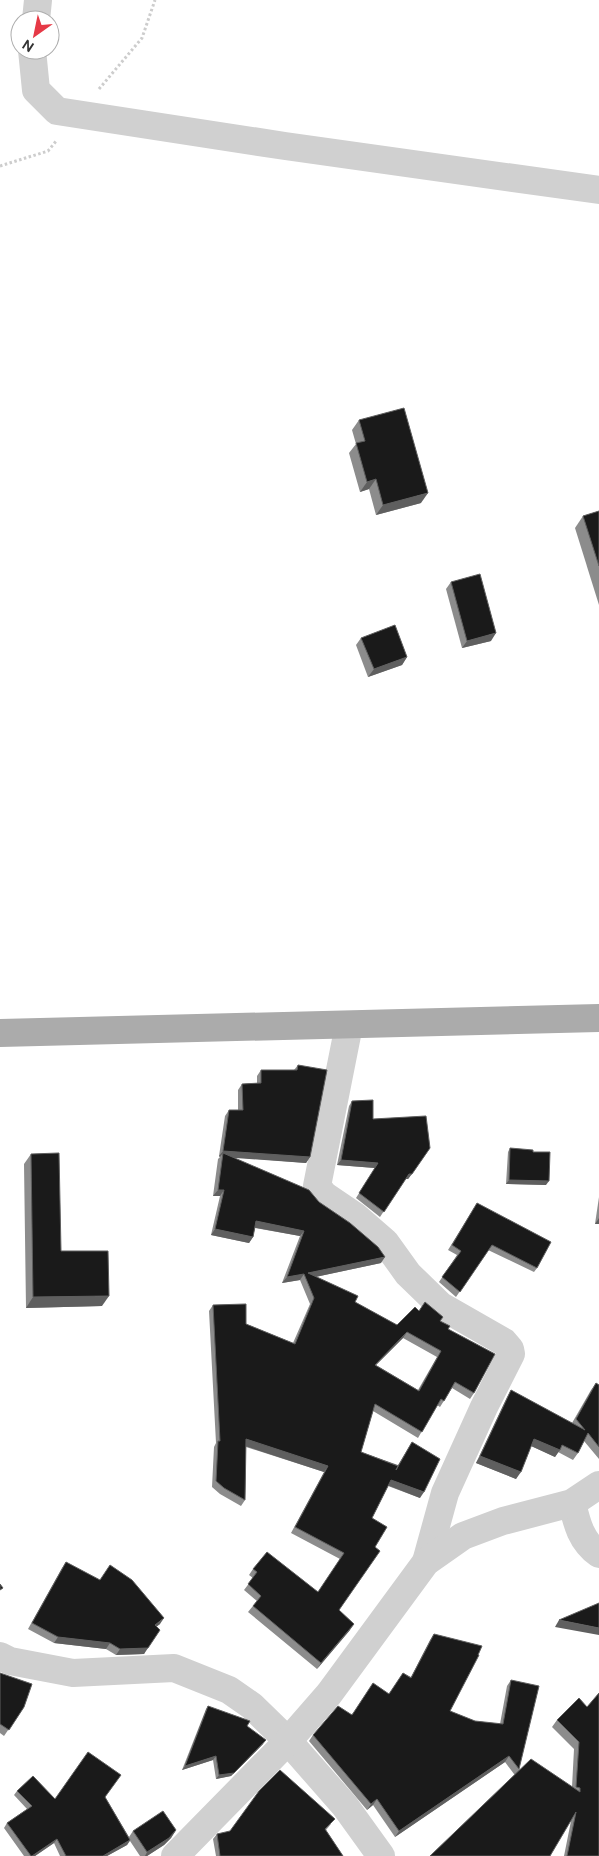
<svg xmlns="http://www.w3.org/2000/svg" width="599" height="1856" font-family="'DM Sans',sans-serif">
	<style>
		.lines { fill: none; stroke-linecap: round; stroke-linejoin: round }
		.path { stroke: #cdcdcd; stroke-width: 3; stroke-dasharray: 2.5 2.5; stroke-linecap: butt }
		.minor { stroke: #d0d0d0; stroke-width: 28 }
		.major { stroke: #ababab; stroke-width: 28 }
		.wall { fill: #8c8c8c; fill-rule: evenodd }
		.shaded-wall { fill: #5f5f5f }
		.building { fill: #1a1a1a; stroke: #5f5f5f; fill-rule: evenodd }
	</style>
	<rect width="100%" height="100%" fill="#fff"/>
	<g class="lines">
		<g class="path">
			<path d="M 99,89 L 142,38 L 155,0"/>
			<path d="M 0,166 L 48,151 L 57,140"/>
		</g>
		<g class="minor">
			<path d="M 36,20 L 38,0"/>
			<path d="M 32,50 L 36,90 L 57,111 L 285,146 L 599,190"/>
			<path d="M 349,1025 L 317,1186 L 324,1195 L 355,1216 L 385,1242 L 408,1274 L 441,1306 L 504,1342 L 510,1349 L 511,1354 L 484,1407 L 445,1493 L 426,1562"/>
			<path d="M 572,1503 C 577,1524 581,1541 599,1554"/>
			<path d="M 0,1656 L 10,1661 L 73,1673 L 174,1668 L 229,1690 L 252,1706 L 288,1741 L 345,1806 L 381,1856"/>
			<path d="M 175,1856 L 288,1741 L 329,1694 L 426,1562 L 463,1536 L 503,1521 L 572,1503 L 599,1485"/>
		</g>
		<path class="major" d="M 0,1033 L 599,1018"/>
	</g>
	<g class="wall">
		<path d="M 359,420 L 421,503 L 376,515 L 369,489 L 360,492 L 349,453 L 356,444 L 352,430 Z"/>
		<path d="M 599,511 L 599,605 L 575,528 L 583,516 Z"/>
		<path d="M 451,582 L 491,641 L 462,648 L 446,589 Z"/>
		<path d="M 361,638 L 407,657 L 402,665 L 368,677 L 356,645 Z"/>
		<path d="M 298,1065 L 310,1157 L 306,1163 L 232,1157 L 319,1202 L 381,1263 L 315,1277 L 355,1302 L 397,1325 L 419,1311 L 440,1321 L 448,1329 L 474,1393 L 470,1399 L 452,1388 L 440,1407 L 437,1405 L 418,1438 L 373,1411 L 361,1452 L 398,1465 L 412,1442 L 420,1498 L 388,1486 L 372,1518 L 375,1547 L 339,1610 L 350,1630 L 317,1669 L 248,1612 L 257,1601 L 244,1590 L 253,1578 L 249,1575 L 253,1569 L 318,1592 L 340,1559 L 291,1533 L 324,1472 L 246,1447 L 245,1500 L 241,1506 L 220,1494 L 212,1487 L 214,1447 L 216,1443 L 209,1311 L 213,1305 L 246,1324 L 293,1343 L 310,1304 L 300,1280 L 282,1283 L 300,1236 L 255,1228 L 253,1237 L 249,1243 L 211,1235 L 220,1196 L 213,1196 L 218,1159 L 220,1157 L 219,1156 L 225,1116 L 229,1110 L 238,1110 L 238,1090 L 242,1084 L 257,1083 L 257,1076 L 261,1070 L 294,1070 ZM 403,1338 L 437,1357 L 418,1390 L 376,1365 Z"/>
		<path d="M 352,1101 L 373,1119 L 430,1148 L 408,1179 L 405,1179 L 380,1217 L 356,1198 L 375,1168 L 337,1165 L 349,1106 Z"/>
		<path d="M 510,1148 L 533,1152 L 546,1185 L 506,1184 L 508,1152 Z"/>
		<path d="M 31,1154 L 61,1251 L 102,1306 L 26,1308 L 24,1164 Z"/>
		<path d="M 599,1197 L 599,1224 L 595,1224 Z"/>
		<path d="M 474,1208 L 537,1268 L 534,1272 L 488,1250 L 456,1297 L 439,1282 L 457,1255 L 448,1250 Z"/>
		<path d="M 596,1383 L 599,1385 L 599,1459 L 584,1441 L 578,1453 L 573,1460 L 558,1452 L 555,1457 L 531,1446 L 516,1479 L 476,1463 L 507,1397 L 511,1390 L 572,1423 L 591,1390 Z"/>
		<path d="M 66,1562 L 160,1624 L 157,1626 L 144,1654 L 116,1655 L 106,1649 L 54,1643 L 28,1629 L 62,1568 Z"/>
		<path d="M 434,1634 L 450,1711 L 475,1721 L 500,1724 L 507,1686 L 511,1680 L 519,1769 L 572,1787 L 574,1749 L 552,1727 L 557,1720 L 579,1698 L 599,1856 L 564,1856 L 571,1821 L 514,1774 L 505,1762 L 395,1837 L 373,1805 L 367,1810 L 309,1741 L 313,1735 L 389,1694 L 403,1673 L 411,1677 L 430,1640 Z"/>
		<path d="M 0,1673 L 24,1707 L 4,1736 L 0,1733 Z"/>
		<path d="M 208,1706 L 247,1726 L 263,1744 L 231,1776 L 216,1779 L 213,1760 L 182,1770 L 206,1709 Z"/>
		<path d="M 17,1791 L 55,1799 L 105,1797 L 129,1837 L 133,1831 L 176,1830 L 171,1838 L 164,1845 L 147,1856 L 140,1856 L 130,1841 L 127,1845 L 107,1856 L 60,1856 L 54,1843 L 35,1856 L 24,1856 L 4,1828 L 7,1823 L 27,1809 L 14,1795 Z"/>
		<path d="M 331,1824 L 326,1830 L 343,1856 L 216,1856 L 213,1839 L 217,1834 Z"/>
	</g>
	<g class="shaded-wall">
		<path d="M 376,479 L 369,489 L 360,492 L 367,482 Z"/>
		<path d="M 428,493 L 421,503 L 376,515 L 383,505 Z"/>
		<path d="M 496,633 L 491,641 L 462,648 L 467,641 Z"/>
		<path d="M 407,657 L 402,665 L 368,677 L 374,669 Z"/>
		<path d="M 223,1151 L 310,1157 L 306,1163 L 222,1157 L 223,1153 L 220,1157 L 219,1156 Z"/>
		<path d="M 341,1160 L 378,1163 L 375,1168 L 337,1165 Z"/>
		<path d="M 409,1174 L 412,1174 L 408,1179 L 405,1179 Z"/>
		<path d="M 509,1180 L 549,1181 L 546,1185 L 506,1184 Z"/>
		<path d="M 218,1190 L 224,1190 L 220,1196 L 213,1196 Z"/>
		<path d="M 599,1218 L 599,1224 L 595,1224 Z"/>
		<path d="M 256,1221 L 304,1231 L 300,1236 L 252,1227 Z"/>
		<path d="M 215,1229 L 253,1237 L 249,1243 L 211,1235 Z"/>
		<path d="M 385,1257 L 381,1263 L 306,1279 L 308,1273 Z"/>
		<path d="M 304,1274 L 300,1280 L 282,1283 L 287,1277 Z"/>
		<path d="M 109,1296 L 102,1306 L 26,1308 L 33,1297 Z"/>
		<path d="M 407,1332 L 403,1338 L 371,1370 L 375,1365 Z"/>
		<path d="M 246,1439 L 328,1466 L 324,1472 L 242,1445 Z"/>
		<path d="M 534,1439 L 560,1450 L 555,1457 L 529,1445 Z"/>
		<path d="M 480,1456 L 521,1472 L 516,1479 L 476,1463 Z"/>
		<path d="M 391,1480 L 424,1492 L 420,1498 L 387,1485 Z"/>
		<path d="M 164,1618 L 160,1624 L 151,1631 L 155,1625 Z"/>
		<path d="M 559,1620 L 599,1628 L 599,1635 L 555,1627 Z"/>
		<path d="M 354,1624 L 350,1630 L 317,1669 L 321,1663 Z"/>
		<path d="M 58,1637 L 110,1643 L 106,1649 L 54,1643 Z"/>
		<path d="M 148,1648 L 144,1654 L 116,1655 L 120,1649 Z"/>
		<path d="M 266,1740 L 263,1744 L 231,1776 L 216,1779 L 219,1775 Z"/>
		<path d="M 216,1756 L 213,1760 L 182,1770 L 185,1766 Z"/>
		<path d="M 509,1756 L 505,1762 L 395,1837 L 399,1831 Z"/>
		<path d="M 377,1799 L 373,1805 L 367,1810 L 371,1804 Z"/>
		<path d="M 176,1830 L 171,1838 L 164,1845 L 147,1856 L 145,1856 L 147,1852 Z"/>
		<path d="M 57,1839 L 54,1843 L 35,1856 L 32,1856 Z"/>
		<path d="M 130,1840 L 127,1845 L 107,1856 L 103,1856 Z"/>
	</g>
	<g class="building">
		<path d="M 404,408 L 428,493 L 383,505 L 376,479 L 367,482 L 356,443 L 365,441 L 359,420 Z"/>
		<path d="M 599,511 L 599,566 L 583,516 Z"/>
		<path d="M 480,574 L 496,633 L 467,641 L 451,582 Z"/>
		<path d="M 395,625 L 407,657 L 374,669 L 361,638 Z"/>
		<path d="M 298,1065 L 327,1070 L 310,1157 L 223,1151 L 229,1110 L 243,1110 L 242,1084 L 261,1083 L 261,1070 L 297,1070 Z"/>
		<path d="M 373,1100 L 373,1119 L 426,1116 L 430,1148 L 412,1174 L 409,1174 L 384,1212 L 359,1193 L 378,1163 L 341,1160 L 352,1101 Z"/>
		<path d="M 510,1148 L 533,1150 L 533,1152 L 550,1152 L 549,1181 L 509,1180 Z"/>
		<path d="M 59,1153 L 61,1251 L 108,1251 L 109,1296 L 33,1297 L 31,1154 Z"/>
		<path d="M 223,1153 L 309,1190 L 319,1202 L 350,1223 L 378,1247 L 385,1257 L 308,1273 L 358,1296 L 355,1302 L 397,1325 L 415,1307 L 419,1311 L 425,1302 L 443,1317 L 440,1321 L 450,1326 L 448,1329 L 495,1354 L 474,1393 L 455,1382 L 444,1401 L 441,1399 L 422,1432 L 375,1404 L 361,1452 L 398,1466 L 396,1470 L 412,1442 L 440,1459 L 424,1492 L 391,1480 L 372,1518 L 387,1527 L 375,1547 L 380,1551 L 339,1610 L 354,1624 L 321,1663 L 253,1606 L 261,1596 L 248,1584 L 257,1572 L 253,1569 L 267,1552 L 318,1592 L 344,1553 L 295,1527 L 328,1466 L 246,1439 L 245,1500 L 224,1488 L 216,1481 L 218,1441 L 220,1441 L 213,1305 L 246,1304 L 246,1324 L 295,1344 L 314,1298 L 304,1274 L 287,1277 L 304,1231 L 256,1221 L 253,1237 L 215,1229 L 224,1190 L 218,1190 ZM 407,1332 L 441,1351 L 419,1391 L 375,1365 Z"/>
		<path d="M 477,1203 L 551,1242 L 537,1268 L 492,1245 L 460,1292 L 442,1277 L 461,1251 L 452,1245 Z"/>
		<path d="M 596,1383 L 599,1385 L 599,1447 L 588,1433 L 578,1453 L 562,1445 L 560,1450 L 534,1439 L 521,1472 L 480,1456 L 511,1390 L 585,1430 L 576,1419 Z"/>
		<path d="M 66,1562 L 100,1580 L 110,1565 L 132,1580 L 164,1618 L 155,1625 L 160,1630 L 148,1648 L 120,1649 L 110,1643 L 58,1637 L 32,1623 Z"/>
		<path d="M 0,1584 L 3,1588 L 0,1590 Z"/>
		<path d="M 599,1603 L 599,1628 L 559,1620 Z"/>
		<path d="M 434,1634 L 482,1646 L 478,1655 L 479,1655 L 450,1711 L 475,1721 L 503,1724 L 511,1680 L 539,1686 L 519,1769 L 509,1756 L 399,1831 L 377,1799 L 371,1804 L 313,1735 L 338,1706 L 352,1715 L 373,1683 L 389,1694 L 403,1673 L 411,1678 Z"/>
		<path d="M 0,1673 L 32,1684 L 24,1707 L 9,1730 L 0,1724 Z"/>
		<path d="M 599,1693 L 599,1856 L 567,1856 L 576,1812 L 550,1856 L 430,1856 L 531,1759 L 580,1792 L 580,1788 L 576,1787 L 579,1742 L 557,1720 L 579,1698 L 587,1707 Z"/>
		<path d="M 208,1706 L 250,1721 L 247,1726 L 266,1740 L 234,1773 L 219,1775 L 216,1756 L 185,1766 Z"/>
		<path d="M 88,1752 L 121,1775 L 105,1797 L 130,1840 L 103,1856 L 66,1856 L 57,1839 L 32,1856 L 31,1856 L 7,1823 L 32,1806 L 17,1791 L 33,1776 L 55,1799 Z"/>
		<path d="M 280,1770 L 335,1819 L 325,1829 L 343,1856 L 220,1856 L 217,1834 L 230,1831 L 259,1791 Z"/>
		<path d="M 163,1811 L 176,1830 L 169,1838 L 147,1852 L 133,1831 Z"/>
	</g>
	<g transform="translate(35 35) rotate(213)"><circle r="24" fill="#ffffff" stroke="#adadad"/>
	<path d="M0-4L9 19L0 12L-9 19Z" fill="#e63946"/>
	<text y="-8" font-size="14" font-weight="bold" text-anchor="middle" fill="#333333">N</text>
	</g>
</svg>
